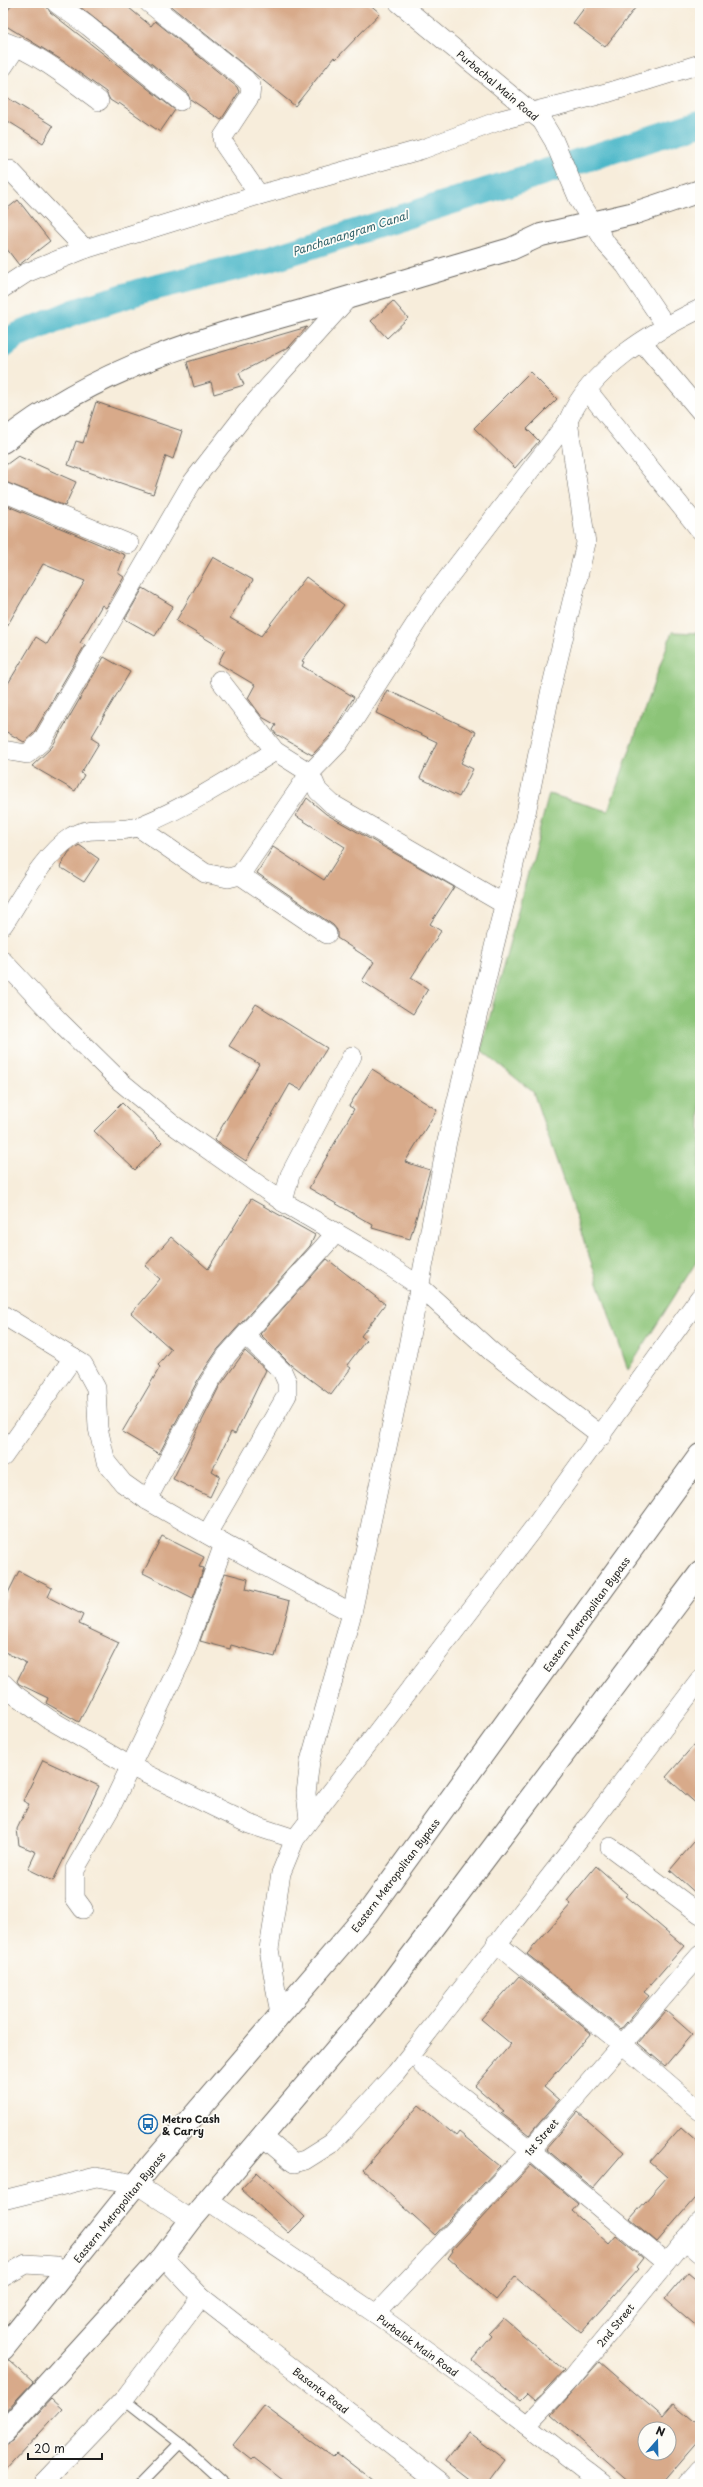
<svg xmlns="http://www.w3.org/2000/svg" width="703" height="2487" font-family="'Playpen Sans',sans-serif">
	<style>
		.green { fill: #8cc478; stroke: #54704a }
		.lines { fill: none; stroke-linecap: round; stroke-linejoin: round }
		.canal { stroke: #4db8c9; stroke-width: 26 }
		.building { fill: #d8aa8a; fill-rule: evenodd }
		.lane-casing { stroke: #69655f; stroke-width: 12 }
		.street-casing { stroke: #69655f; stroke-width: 20 }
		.secondary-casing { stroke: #69655f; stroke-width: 24 }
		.primary-casing { stroke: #69655f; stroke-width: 24 }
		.lane { stroke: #fff; stroke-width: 10 }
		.street { stroke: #fff; stroke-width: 19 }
		.secondary { stroke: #fff; stroke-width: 22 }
		.primary { stroke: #fff; stroke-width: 22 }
		.labels { text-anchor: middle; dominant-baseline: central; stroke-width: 3.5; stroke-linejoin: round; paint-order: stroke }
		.street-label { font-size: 10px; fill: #1c1c1c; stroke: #fdfcf7 }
		.poi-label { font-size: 10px; font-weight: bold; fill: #1c1c1c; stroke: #fdfcf7; text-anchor: start }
		.water-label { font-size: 11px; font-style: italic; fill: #32626a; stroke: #fdfcf7 }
	</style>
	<rect width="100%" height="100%" fill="#fdfcf7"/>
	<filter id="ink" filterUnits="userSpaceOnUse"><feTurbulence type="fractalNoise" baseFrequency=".025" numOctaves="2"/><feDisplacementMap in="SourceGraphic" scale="8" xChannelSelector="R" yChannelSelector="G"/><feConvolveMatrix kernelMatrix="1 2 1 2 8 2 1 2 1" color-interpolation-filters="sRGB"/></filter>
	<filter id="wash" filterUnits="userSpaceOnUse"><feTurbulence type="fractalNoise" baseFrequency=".012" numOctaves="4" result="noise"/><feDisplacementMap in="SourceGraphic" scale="16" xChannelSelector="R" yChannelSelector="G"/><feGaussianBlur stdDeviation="0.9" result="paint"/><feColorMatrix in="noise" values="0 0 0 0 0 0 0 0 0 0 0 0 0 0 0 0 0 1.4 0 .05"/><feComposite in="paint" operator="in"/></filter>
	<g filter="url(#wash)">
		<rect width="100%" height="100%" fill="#f7eddb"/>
		<path class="green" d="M 672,632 L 700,633 L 700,1256 L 628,1370 L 533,1092 L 481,1050 L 549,794 L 608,811 Z"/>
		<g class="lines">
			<path class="canal" d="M 3,346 L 16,336 L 74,312 L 141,291 L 267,260 L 700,123"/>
		</g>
		<g id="blocks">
			<g class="building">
				<path d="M 13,3 L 45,3 L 50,12 L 175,110 L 160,132 L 119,103 L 118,105 L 110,100 L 106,92 L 60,59 L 3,24 L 3,17 Z"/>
				<path d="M 75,3 L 123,3 L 151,26 L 155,21 L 237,87 L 239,92 L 221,120 L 190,99 L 187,92 Z"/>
				<path d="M 170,3 L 368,3 L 380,13 L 336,59 L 334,57 L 295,106 L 168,4 Z"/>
				<path d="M 588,3 L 639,3 L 605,47 L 573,23 Z"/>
				<path d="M 3,95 L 53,126 L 43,143 L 3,118 Z"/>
				<path d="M 18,200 L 50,241 L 19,265 L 3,244 L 3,212 Z"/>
				<path d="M 393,301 L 408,318 L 387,338 L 371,321 Z"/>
				<path d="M 307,327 L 289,347 L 239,373 L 244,385 L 214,394 L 211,382 L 194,387 L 187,362 Z"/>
				<path d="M 530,372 L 557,399 L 527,429 L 539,441 L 515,468 L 474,428 Z"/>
				<path d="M 96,402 L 182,431 L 173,459 L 166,456 L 153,494 L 68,465 L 76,441 L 83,443 Z"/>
				<path d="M 18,456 L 76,482 L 65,506 L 3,481 L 3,467 Z"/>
				<path d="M 3,504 L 125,555 L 118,573 L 124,577 L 106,608 L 102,605 L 80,643 L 85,645 L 33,734 L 24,742 L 3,730 L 3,692 L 36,637 L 47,644 L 85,581 L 43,564 L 3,633 Z"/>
				<path d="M 213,557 L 253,580 L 230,618 L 261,636 L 306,577 L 344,605 L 302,661 L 304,662 L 302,666 L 354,697 L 330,736 L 312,755 L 276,734 L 273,730 L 276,725 L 262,717 L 248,698 L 255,685 L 218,663 L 225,650 L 176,621 Z"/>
				<path d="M 143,588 L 173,606 L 155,636 L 125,619 Z"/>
				<path d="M 104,657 L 130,672 L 91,738 L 99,743 L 81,773 L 84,775 L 75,791 L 32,766 L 52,747 Z"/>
				<path d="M 387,690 L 476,732 L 461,763 L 473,769 L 459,797 L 420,778 L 437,742 L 376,713 Z"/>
				<path d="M 307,798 L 326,814 L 454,887 L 430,924 L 441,931 L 411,978 L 428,989 L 413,1014 L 362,981 L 374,962 L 337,938 L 337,930 L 333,925 L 257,873 L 273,847 L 324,880 L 345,847 L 296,816 Z"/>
				<path d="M 79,845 L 99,859 L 84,882 L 60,867 L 69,852 Z"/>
				<path d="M 256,1004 L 327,1048 L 301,1090 L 290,1084 L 246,1161 L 214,1140 L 259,1064 L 229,1046 Z"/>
				<path d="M 372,1069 L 437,1110 L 405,1162 L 430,1170 L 410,1239 L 372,1228 L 373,1225 L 309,1188 L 354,1109 L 349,1106 Z"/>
				<path d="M 122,1103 L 162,1142 L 135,1170 L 94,1131 Z"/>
				<path d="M 251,1199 L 315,1235 L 310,1246 L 218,1349 L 200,1376 L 159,1454 L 122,1432 L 160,1367 L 158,1365 L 171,1349 L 131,1313 L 160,1279 L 145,1266 L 171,1237 L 208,1269 Z"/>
				<path d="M 327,1259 L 385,1304 L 361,1336 L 366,1340 L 347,1365 L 351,1368 L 331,1395 L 291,1365 L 260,1334 Z"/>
				<path d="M 245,1351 L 266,1370 L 235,1434 L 231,1432 L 212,1471 L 220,1476 L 210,1497 L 173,1479 L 219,1387 Z"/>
				<path d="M 162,1536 L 204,1557 L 199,1567 L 204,1568 L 193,1598 L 143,1573 Z"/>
				<path d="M 19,1571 L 52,1588 L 48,1597 L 83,1615 L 79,1624 L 119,1643 L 79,1722 L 46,1703 L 48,1698 L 19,1684 L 17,1681 L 26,1663 L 3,1651 L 3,1603 Z"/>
				<path d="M 225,1573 L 248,1579 L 246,1589 L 290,1601 L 275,1657 L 231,1645 L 230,1649 L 200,1641 Z"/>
				<path d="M 700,1738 L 700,1807 L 666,1777 Z"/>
				<path d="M 43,1760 L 99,1786 L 53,1881 L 28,1869 L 36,1852 L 19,1845 L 17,1829 L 29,1804 L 23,1801 Z"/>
				<path d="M 700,1835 L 700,1897 L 670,1870 Z"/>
				<path d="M 596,1866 L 628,1894 L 625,1896 L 684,1946 L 644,1992 L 649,1996 L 621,2029 L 527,1954 L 571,1904 L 567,1901 Z"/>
				<path d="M 519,1976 L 591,2033 L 544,2087 L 559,2100 L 529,2135 L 501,2113 L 504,2111 L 475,2086 L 511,2044 L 481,2019 Z"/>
				<path d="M 666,2011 L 692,2034 L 665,2066 L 638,2043 Z"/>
				<path d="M 419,2105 L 456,2136 L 459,2132 L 500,2166 L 435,2235 L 363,2170 Z"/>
				<path d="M 578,2112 L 624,2152 L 593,2188 L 546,2149 Z"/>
				<path d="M 681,2127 L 700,2144 L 700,2192 L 657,2242 L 630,2219 L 667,2177 L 650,2162 Z"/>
				<path d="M 531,2165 L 578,2204 L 572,2211 L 609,2244 L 616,2236 L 643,2258 L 636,2267 L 638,2269 L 581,2333 L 515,2277 L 496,2300 L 448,2258 L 453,2251 L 452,2250 Z"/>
				<path d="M 257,2172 L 305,2217 L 289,2233 L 241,2189 Z"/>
				<path d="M 688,2272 L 700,2282 L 700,2329 L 665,2299 Z"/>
				<path d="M 503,2318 L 564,2370 L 535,2401 L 527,2394 L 520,2401 L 472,2360 L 492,2336 L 489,2333 Z"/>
				<path d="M 9,2360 L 33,2382 L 3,2414 L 3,2361 Z"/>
				<path d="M 599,2362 L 663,2417 L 674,2404 L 700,2426 L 700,2440 L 662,2484 L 631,2484 L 552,2415 ZM 645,2429 L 669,2429 L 669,2453 L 645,2453 Z"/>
				<path d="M 51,2399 L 62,2409 L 3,2473 L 3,2445 L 12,2441 Z"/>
				<path d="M 264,2406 L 333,2457 L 337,2453 L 377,2484 L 288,2484 L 254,2458 L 252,2460 L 233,2445 Z"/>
				<path d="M 468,2432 L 505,2460 L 487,2484 L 475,2484 L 445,2461 Z"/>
			</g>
		</g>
	</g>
	<g filter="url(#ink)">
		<use href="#blocks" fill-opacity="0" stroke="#69655f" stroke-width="1"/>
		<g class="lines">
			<g class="lane-casing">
				<g id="lane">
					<path d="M 124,2399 L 180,2443 L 225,2484"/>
					<path d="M 140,2484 L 180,2443"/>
				</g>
			</g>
			<g class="street-casing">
				<g id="street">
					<path d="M 56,3 L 88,26 L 180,101"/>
					<path d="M 149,3 L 245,79 L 251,86 L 250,96 L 223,137 L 224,144 L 259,195"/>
					<path d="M 399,3 L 542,121 L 554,141 L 579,200 L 607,245 L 625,265 L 666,326"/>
					<path d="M 3,41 C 39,54 69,79 99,101"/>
					<path d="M 3,67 L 17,46"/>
					<path d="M 10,170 L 85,249"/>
					<path d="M 3,288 L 26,273 L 85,249 L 259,195 L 423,149 L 501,120 L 610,92 L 700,64"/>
					<path d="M 642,342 L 700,411"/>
					<path d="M 587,390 L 700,530"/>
					<path d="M 3,492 L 129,544"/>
					<path d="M 220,680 L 275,751"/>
					<path d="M 3,750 L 27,754 L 42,741 L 191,484 L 253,404 L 350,296"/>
					<path d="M 310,773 L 318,791 L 332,804 L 504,904"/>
					<path d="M 138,827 L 205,873 L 228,878 L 240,875 L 310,773"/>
					<path d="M 240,875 L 327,934"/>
					<path d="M 3,925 C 23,896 41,857 71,837 C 92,823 118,835 140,826 C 187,807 232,778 275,751 L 310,773 L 339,743 L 431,600 L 568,421 C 591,368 650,333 700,309"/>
					<path d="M 3,961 L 59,1021 L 121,1082 L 172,1124 L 283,1202 L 367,1251 L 418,1285 L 492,1352 L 602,1436"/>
					<path d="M 283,1202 L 290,1175 L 352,1056"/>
					<path d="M 3,1315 L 83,1364 L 96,1388 L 98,1428 L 106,1462 L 123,1483 L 147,1500 L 224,1544 L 352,1613"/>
					<path d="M 3,1457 L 73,1358"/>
					<path d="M 147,1500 L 210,1381 L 227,1355 L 336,1233"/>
					<path d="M 207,1534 L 287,1395 L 287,1382 L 282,1371 L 245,1335"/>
					<path d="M 3,1683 L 14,1694 L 49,1719 L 130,1766 L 249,1824 L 295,1839"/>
					<path d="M 309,1820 L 306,1793 L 310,1761 L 352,1613 L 407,1352 L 447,1141 L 524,823 L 551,689 L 586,543 L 568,421"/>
					<path d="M 610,1847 L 700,1914"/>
					<path d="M 83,1909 L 75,1898 L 75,1869 L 111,1807 L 183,1657 L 224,1544"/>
					<path d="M 496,1943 L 622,2044 L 700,2111"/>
					<path d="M 280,2015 L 269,1949 L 281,1873 L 295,1839 L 535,1526 L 700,1297"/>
					<path d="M 423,2066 L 530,2150 L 666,2263"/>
					<path d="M 262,2136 L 294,2163 L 305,2160 L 332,2143 L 396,2073 L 566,1856 L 700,1680"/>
					<path d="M 3,2200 L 96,2177 L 136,2184 L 191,2220"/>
					<path d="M 207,2200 L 376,2314 L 495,2400 L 603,2484"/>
					<path d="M 685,2240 L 700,2253"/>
					<path d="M 163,2257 L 201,2297 L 441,2484"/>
					<path d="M 3,2277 L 26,2264 L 56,2266 L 65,2274"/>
					<path d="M 376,2314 L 530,2150 L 700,1955"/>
					<path d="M 527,2425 L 570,2380 L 700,2222"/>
					<path d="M 43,2484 L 124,2399 L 201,2297"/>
					<path d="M 687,2484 L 700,2469"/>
				</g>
			</g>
			<g class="secondary-casing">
				<path id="secondary" d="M 3,442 C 96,367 210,336 323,305 C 385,287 448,267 511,249 L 541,235 L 635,213 L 700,191"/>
			</g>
			<g class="primary-casing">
				<g id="primary">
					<path d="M 3,2349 L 153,2163 L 367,1914 L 700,1455"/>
					<path d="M 3,2433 L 163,2257 L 191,2220 L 379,1999 L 700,1573"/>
				</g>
			</g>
			<use href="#lane" class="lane"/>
			<use href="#street" class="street"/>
			<use href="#secondary" class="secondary"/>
			<use href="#primary" class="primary"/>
		</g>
	</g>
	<defs>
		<g id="bus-ring" transform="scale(1)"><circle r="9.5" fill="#fdfcf7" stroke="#1f6fb2" stroke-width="1.5"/><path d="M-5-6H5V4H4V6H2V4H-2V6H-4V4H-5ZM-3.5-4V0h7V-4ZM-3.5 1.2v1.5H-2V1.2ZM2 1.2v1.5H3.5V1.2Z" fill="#1f6fb2"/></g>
	</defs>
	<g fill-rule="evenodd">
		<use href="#bus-ring" x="148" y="2124"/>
	</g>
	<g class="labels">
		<g class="street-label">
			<text transform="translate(498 85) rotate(40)">Purbachal Main Road</text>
			<text transform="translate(586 1614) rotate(-54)">Eastern Metropolitan Bypass</text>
			<text transform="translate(395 1875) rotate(-53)">Eastern Metropolitan Bypass</text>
			<text transform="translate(541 2137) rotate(-49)">1st Street</text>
			<text transform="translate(119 2207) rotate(-51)">Eastern Metropolitan Bypass</text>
			<text transform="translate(615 2325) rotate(-51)">2nd Street</text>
			<text transform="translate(418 2345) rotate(36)">Purbalok Main Road</text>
			<text transform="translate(321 2390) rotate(38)">Basanta Road</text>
		</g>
		<g class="poi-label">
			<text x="162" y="2118">Metro Cash<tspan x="162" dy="12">&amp; Carry</tspan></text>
		</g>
		<g class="water-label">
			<text transform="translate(350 233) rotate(-18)">Panchanangram Canal</text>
		</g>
	</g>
	<rect width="703" height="2487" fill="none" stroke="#fdfcf7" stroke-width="16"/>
	<g transform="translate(657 2441) rotate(20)"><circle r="19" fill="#fdfcf7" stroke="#a3a29f"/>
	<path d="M0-3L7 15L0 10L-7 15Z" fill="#1f6fb2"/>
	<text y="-6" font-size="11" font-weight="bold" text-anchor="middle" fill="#1c1c1c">N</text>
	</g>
	<path d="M28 2453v6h74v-6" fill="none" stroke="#1c1c1c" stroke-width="2"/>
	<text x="34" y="2453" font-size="12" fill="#1c1c1c" stroke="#fdfcf7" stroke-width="3" paint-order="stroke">20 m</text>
</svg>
